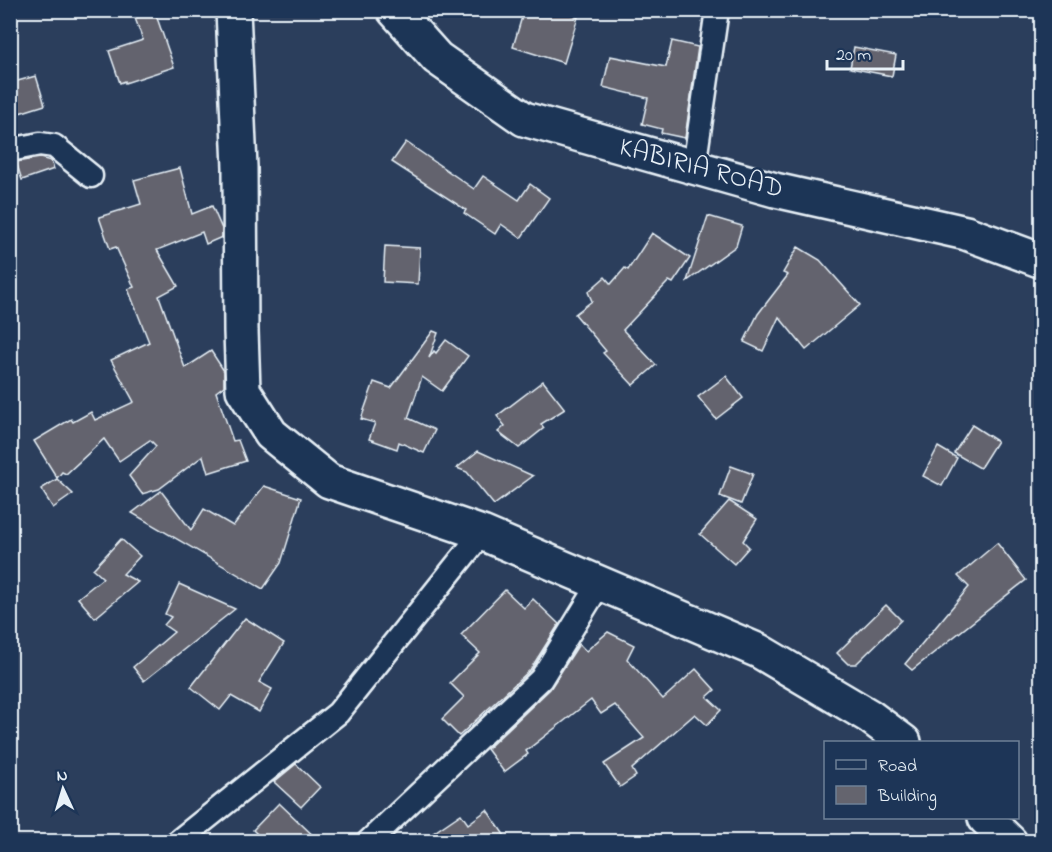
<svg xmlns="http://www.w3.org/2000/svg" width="1052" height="852" font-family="'Indie Flower',sans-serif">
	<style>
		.building { fill: #64646e; stroke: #e8f1f8; stroke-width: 1.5 }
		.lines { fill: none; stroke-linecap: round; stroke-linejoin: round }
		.minor-casing { stroke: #e8f1f8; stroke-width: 27 }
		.secondary-casing { stroke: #e8f1f8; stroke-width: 38 }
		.minor { stroke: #1d3557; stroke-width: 22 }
		.secondary { stroke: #1d3557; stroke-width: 33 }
		.labels { text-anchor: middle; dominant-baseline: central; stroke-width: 5; stroke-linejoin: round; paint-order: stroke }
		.street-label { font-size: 27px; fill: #e8f1f8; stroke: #1d3557 }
	</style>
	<rect width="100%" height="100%" fill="#2b3e5c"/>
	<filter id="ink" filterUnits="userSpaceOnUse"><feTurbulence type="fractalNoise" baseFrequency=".0167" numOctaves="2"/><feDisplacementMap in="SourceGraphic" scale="12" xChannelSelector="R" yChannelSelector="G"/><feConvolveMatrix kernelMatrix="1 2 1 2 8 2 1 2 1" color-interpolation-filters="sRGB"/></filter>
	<g filter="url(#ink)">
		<g class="building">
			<path d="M 524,10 L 558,10 L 578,17 L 564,63 L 513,47 Z"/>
			<path d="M 155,12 L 174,67 L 125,83 L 125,81 L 120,83 L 109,51 L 143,40 L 135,18 Z"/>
			<path d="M 672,41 L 698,47 L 685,138 L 661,133 L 662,129 L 642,124 L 648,98 L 603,87 L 610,56 L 666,67 Z"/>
			<path d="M 854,47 L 896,55 L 892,76 L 850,68 Z"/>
			<path d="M 36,76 L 45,105 L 16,114 L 10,96 L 10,83 Z"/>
			<path d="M 406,142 L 474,189 L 483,176 L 519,200 L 530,184 L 549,198 L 521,238 L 501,224 L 495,234 L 464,213 L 466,210 L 392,162 Z"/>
			<path d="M 40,158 L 51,161 L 54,169 L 22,180 L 16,162 Z"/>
			<path d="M 180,168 L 192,214 L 212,206 L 222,229 L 222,237 L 206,244 L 202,232 L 157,250 L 178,286 L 159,296 L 185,368 L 211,351 L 224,371 L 224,386 L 216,392 L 233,441 L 238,440 L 246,461 L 208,473 L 203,456 L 159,489 L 142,494 L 129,476 L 156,446 L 150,440 L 119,461 L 104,439 L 66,474 L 62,472 L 57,478 L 34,441 L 71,419 L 73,422 L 91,412 L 95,420 L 134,402 L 111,360 L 149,342 L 128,289 L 134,287 L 116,247 L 110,249 L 99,217 L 141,204 L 134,180 Z"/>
			<path d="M 708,216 L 742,226 L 736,246 L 687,281 Z"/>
			<path d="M 652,233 L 690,258 L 673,283 L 669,281 L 623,330 L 656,365 L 633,385 L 603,353 L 606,351 L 575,314 L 592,301 L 588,292 L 605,277 L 611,284 L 625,268 L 628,270 Z"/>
			<path d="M 385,246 L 420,248 L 418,284 L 383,282 Z"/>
			<path d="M 798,247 L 820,260 L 860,305 L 806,350 L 779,317 L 763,351 L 744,342 L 758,314 L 788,275 L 783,273 Z"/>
			<path d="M 433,331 L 438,333 L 429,358 L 434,351 L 436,353 L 446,340 L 468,356 L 442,391 L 422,377 L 408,418 L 435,430 L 424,453 L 399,442 L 397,449 L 369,439 L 375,423 L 361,419 L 374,382 L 391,388 Z"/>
			<path d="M 726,376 L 743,398 L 716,419 L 698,397 Z"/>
			<path d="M 543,381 L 565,409 L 541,424 L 544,428 L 519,448 L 498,432 L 505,426 L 497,416 Z"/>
			<path d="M 972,425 L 997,441 L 980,468 L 954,453 Z"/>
			<path d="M 938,447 L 957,458 L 942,486 L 923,476 Z"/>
			<path d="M 478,451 L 533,476 L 494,505 L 467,472 L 457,468 Z"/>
			<path d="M 731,466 L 753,474 L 741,504 L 720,496 Z"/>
			<path d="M 57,479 L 73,494 L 53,508 L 41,489 Z"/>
			<path d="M 264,486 L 301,498 L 281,563 L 263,589 L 132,513 L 161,491 L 191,530 L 204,509 L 233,526 Z"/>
			<path d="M 729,501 L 757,519 L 743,541 L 749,547 L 734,564 L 700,534 Z"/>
			<path d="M 121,539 L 140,556 L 123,574 L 138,582 L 95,618 L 78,598 L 103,578 L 93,569 Z"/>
			<path d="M 997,543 L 1026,580 L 912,670 L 905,664 L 969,587 L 958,576 Z"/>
			<path d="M 179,584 L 235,609 L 144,681 L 133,667 L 174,632 L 164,625 L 171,617 L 165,614 Z"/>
			<path d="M 505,590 L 524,608 L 533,599 L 559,624 L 530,670 L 459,736 L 442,719 L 464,697 L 450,683 L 480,653 L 461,635 Z"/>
			<path d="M 886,605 L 901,620 L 856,664 L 848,664 L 837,653 Z"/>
			<path d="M 245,618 L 284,643 L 259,682 L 272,689 L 259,712 L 231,696 L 220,710 L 191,687 Z"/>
			<path d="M 608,632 L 634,645 L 627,659 L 663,699 L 696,669 L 715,690 L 707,697 L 721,710 L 707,725 L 695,714 L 632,769 L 636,776 L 620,787 L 604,764 L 644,738 L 615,705 L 601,714 L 591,700 L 526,751 L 528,754 L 504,772 L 487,749 L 550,689 L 579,644 L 586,651 Z"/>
			<path d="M 296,764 L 320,787 L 301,807 L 274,782 Z"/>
			<path d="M 279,803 L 320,842 L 265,842 L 253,830 Z"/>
			<path d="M 487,810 L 509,842 L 420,842 L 461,814 L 468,824 Z"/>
		</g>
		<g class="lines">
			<g class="minor-casing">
				<g id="minor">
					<path d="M 10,150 L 40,144 L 54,146 L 91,176"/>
					<path d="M 694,167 L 717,10"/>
					<path d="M 177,842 L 338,713 L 482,533"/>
					<path d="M 368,842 L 541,679 L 600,583"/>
				</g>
			</g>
			<g class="secondary-casing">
				<g id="secondary">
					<path d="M 233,10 L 240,167 L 241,331 L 243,390 L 271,434 L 329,481 L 482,533 L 759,651 L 869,716 L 904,742"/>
					<path d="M 394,10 L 437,58 L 524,119 L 775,190 L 966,233 L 1042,261"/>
					<path d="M 985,818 L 1010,842"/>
				</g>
			</g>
			<use href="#minor" class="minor"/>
			<use href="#secondary" class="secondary"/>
		</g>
	</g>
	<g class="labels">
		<g class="street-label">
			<text transform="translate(701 169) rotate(15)">KABIRIA ROAD</text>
		</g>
	</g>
	<rect width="1052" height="852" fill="none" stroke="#1d3557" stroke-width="36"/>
	<rect x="18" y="18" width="1016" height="816" fill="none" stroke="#e8f1f8" stroke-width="2" filter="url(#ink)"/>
	<rect x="824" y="741" width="195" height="78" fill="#1d3557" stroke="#6e8097" stroke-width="1.5"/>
	<rect x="836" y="760" width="30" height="9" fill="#1d3557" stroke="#6e8097" stroke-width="1.5"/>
	<text x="878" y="771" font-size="18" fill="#e8f1f8">Road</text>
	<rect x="836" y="786" width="30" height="18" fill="#64646e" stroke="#6e8097" stroke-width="1.5"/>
	<text x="878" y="801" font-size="18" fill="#e8f1f8">Building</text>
	<g transform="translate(63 789) rotate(356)" stroke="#1d3557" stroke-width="4.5" paint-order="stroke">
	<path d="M0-4.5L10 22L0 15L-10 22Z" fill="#e8f1f8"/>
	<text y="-9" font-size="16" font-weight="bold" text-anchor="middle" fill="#e8f1f8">N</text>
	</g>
	<path d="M827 60v9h76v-9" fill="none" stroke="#e8f1f8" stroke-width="3"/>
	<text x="836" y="60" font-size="18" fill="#e8f1f8" stroke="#1d3557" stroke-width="4.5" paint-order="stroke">20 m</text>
</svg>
